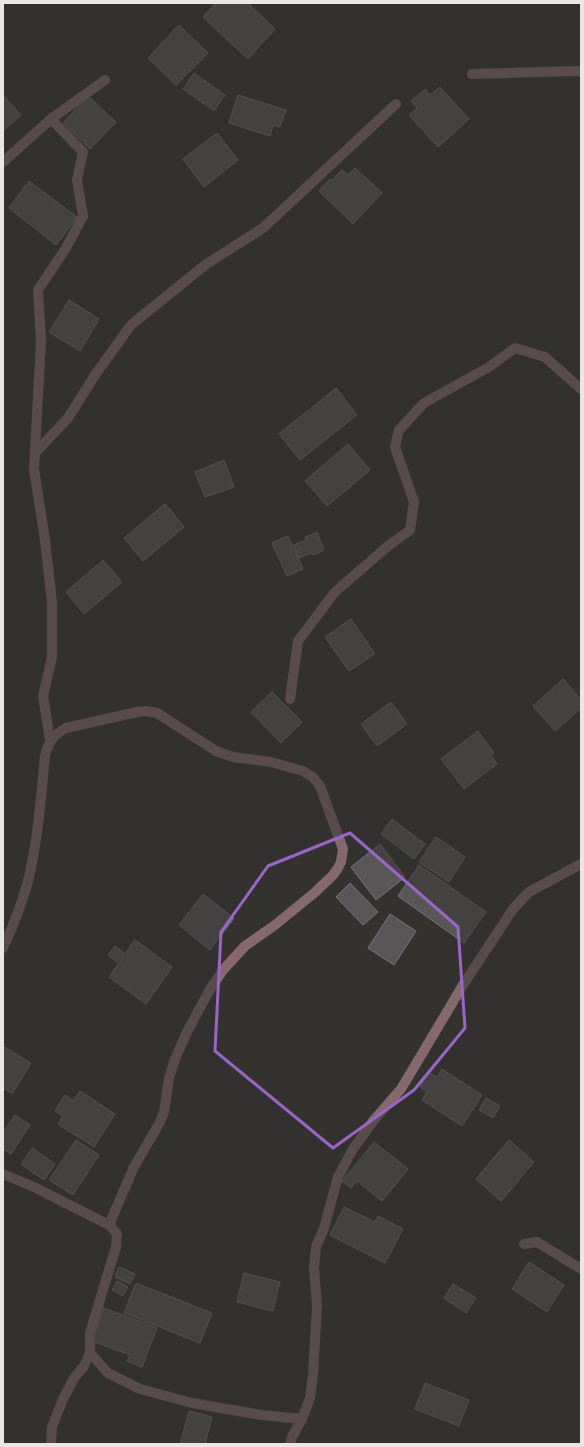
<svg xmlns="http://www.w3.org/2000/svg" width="584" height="1447" font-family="'Zilla Slab',serif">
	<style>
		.building { fill: #595658; stroke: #787578 }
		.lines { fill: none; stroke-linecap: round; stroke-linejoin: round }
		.minor { stroke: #87686f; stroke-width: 10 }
		.marked { fill: none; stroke: #9c64cb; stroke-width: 3; stroke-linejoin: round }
	</style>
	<rect width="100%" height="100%" fill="#33322f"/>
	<g class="building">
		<path d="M 216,3 L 248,3 L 275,29 L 248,59 L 203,17 Z"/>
		<path d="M 179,25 L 208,53 L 176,85 L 148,58 Z"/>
		<path d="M 194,73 L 225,95 L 214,111 L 183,89 Z"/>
		<path d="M 440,87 L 469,119 L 438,147 L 409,115 L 417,108 L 411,101 L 425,89 L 430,95 Z"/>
		<path d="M 3,95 L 21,115 L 3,131 Z"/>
		<path d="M 238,95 L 286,110 L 280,127 L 273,125 L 270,136 L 229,123 Z"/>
		<path d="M 88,96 L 116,122 L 90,149 L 63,123 Z"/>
		<path d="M 217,133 L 238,160 L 204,187 L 183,159 Z"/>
		<path d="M 355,168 L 382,193 L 353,224 L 319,191 L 330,179 L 331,181 L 342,170 L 348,175 Z"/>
		<path d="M 29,181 L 77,217 L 56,245 L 9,208 Z"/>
		<path d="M 69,300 L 99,319 L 80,351 L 49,332 Z"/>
		<path d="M 336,388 L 357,415 L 300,460 L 279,434 Z"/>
		<path d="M 348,444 L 370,470 L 327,506 L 305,481 Z"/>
		<path d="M 224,460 L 234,487 L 205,497 L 195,472 Z"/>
		<path d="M 165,504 L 184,527 L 143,561 L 124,538 Z"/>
		<path d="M 317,532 L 324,550 L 313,555 L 312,553 L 299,558 L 294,545 L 306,540 L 305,537 Z"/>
		<path d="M 288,536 L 303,569 L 287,576 L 272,543 Z"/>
		<path d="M 103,560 L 122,582 L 84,614 L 66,592 Z"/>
		<path d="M 351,619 L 375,654 L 349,671 L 325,637 Z"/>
		<path d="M 563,679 L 581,700 L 581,708 L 555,731 L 533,706 Z"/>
		<path d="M 272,692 L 302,722 L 281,743 L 251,712 Z"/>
		<path d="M 391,702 L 407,724 L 377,746 L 361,724 Z"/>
		<path d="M 478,731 L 494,753 L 491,755 L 497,764 L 464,789 L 441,759 Z"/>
		<path d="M 392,819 L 425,844 L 414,859 L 381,834 Z"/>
		<path d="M 436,837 L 465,857 L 449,882 L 419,862 Z"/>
		<path d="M 380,844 L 405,877 L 376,900 L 351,867 Z"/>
		<path d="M 419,865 L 486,912 L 464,943 L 398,896 Z"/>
		<path d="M 350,883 L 378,912 L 363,925 L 336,897 Z"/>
		<path d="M 203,894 L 234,918 L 210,950 L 179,925 Z"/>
		<path d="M 390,914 L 416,931 L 394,965 L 368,948 Z"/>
		<path d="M 135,940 L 172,967 L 146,1004 L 109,977 Z"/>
		<path d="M 115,946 L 124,953 L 117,962 L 108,955 Z"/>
		<path d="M 3,1046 L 31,1063 L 12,1094 L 3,1088 Z"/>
		<path d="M 442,1069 L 482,1095 L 462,1126 L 422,1100 L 427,1092 L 420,1087 L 429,1073 L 437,1077 Z"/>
		<path d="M 80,1091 L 115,1114 L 94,1147 L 58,1124 L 63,1116 L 55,1111 L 65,1095 L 73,1101 Z"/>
		<path d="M 486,1098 L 500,1106 L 493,1118 L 479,1110 Z"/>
		<path d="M 15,1115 L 30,1125 L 11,1154 L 3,1149 L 3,1133 Z"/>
		<path d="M 76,1140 L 99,1155 L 73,1195 L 49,1180 Z"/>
		<path d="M 509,1140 L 534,1162 L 501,1201 L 476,1179 Z"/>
		<path d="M 374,1142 L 408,1169 L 382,1201 L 357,1181 L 351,1188 L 342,1181 Z"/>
		<path d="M 32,1148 L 55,1164 L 44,1180 L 21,1164 Z"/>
		<path d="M 344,1207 L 375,1222 L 378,1216 L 403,1229 L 385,1263 L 330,1235 Z"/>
		<path d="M 529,1262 L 564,1285 L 547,1312 L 512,1289 Z"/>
		<path d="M 119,1267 L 135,1274 L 130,1284 L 115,1277 Z"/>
		<path d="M 244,1273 L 280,1282 L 273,1311 L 237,1302 Z"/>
		<path d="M 117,1281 L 128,1287 L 123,1296 L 112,1290 Z"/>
		<path d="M 136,1283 L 212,1313 L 200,1343 L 124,1313 Z"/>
		<path d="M 453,1284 L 476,1298 L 466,1313 L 444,1298 Z"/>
		<path d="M 104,1308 L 157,1328 L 142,1367 L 127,1361 L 130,1355 L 92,1341 Z"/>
		<path d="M 425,1383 L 469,1400 L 459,1426 L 415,1409 Z"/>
		<path d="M 189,1411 L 212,1417 L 205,1444 L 180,1444 Z"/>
	</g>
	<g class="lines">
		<g class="minor">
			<path d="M 472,74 L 578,71 L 581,72"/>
			<path d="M 3,162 L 51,119 L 105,80"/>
			<path d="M 35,453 L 68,418 L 95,375 L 131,325 L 205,265 L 263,228 L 396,104"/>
			<path d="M 290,699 L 298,641 L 335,592 L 388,546 L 410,530 L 414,502 L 395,447 L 399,430 L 424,403 L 489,367 L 515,348 L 545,357 L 581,389"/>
			<path d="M 50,740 L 43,696 L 52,657 L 52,603 L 45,540 L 34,469 L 41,341 L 38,290 L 66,248 L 83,216 L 77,180 L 83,152 L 51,119"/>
			<path d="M 3,948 C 13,926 22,904 28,881 C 38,840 41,797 45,756 C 48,742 54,735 66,728 L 137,712 L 146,711 L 157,713 L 216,751 L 233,757 L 271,762 L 303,771 L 313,777 L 320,786 L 343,849 L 341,862 L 338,868 L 333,875 L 313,894 L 275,925 L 245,946 L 223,970 L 209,991 L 187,1032 L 175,1059 L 169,1078 L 164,1112 L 160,1122 L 133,1169 L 109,1225 L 34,1187 L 3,1174"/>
			<path d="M 524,1244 L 537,1242 L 581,1269"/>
			<path d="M 90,1353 L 108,1373 L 140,1389 L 192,1403 L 261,1415 L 302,1419"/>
			<path d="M 51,1444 L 52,1427 L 63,1399 L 74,1378 L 84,1366 L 90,1353 L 90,1333 L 116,1247 L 117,1234 L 109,1225"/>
			<path d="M 290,1444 L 292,1437 L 302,1419 L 310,1398 L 313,1375 L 317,1306 L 314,1268 L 316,1247 L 324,1228 L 338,1177 L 353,1149 L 374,1120 L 401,1089 L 463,985 L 513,909 L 529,892 L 581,864"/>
		</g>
	</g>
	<path d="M0 0H584V1447H0ZM 350,833 L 458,927 L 465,1028 L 414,1090 L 333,1148 L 215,1051 L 221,932 L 268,866 Z" fill="#33322f" fill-opacity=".55" fill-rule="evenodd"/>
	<path class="marked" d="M 350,833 L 458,927 L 465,1028 L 414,1090 L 333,1148 L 215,1051 L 221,932 L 268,866 Z"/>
	<rect width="584" height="1447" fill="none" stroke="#e9e8e7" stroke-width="8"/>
</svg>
